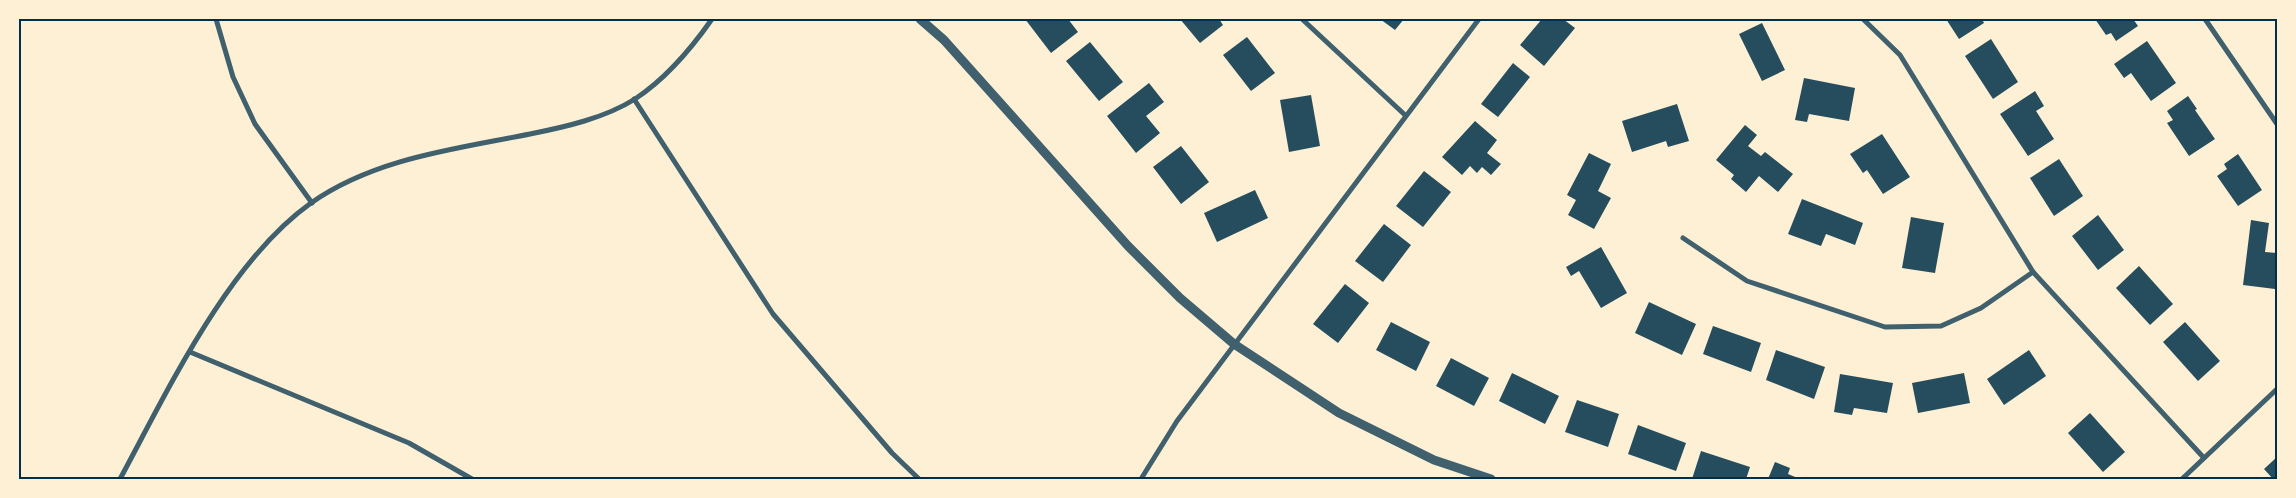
<svg xmlns="http://www.w3.org/2000/svg" width="2296" height="498" font-family="'Fira Sans',sans-serif">
	<style>
		.building { fill: #264d5e }
		.lines { fill: none; stroke-linecap: round; stroke-linejoin: round }
		.minor { stroke: #3f606c; stroke-width: 5 }
		.tertiary { stroke: #3f606c; stroke-width: 9 }
		.neatline { fill: none; stroke: #003049; stroke-width: 2 }
	</style>
	<rect width="100%" height="100%" fill="#fdf0d5"/>
	<g class="building">
		<path d="M 1025,19 L 1068,19 L 1078,32 L 1051,53 Z"/>
		<path d="M 1180,19 L 1219,19 L 1223,25 L 1200,43 Z"/>
		<path d="M 1380,19 L 1404,19 L 1395,30 Z"/>
		<path d="M 1542,19 L 1563,19 L 1575,28 L 1544,66 L 1520,45 Z"/>
		<path d="M 1946,19 L 1982,19 L 1984,23 L 1959,39 Z"/>
		<path d="M 2095,19 L 2133,19 L 2138,26 L 2116,41 L 2111,33 L 2106,35 Z"/>
		<path d="M 1762,23 L 1785,70 L 1762,81 L 1739,34 Z"/>
		<path d="M 1247,37 L 1275,73 L 1251,91 L 1223,55 Z"/>
		<path d="M 1991,39 L 2018,82 L 1993,99 L 1965,56 Z"/>
		<path d="M 2147,41 L 2176,83 L 2151,101 L 2131,73 L 2124,78 L 2114,64 Z"/>
		<path d="M 1090,42 L 1123,82 L 1099,101 L 1066,61 Z"/>
		<path d="M 1513,63 L 1530,77 L 1498,117 L 1481,104 Z"/>
		<path d="M 1804,78 L 1855,88 L 1849,121 L 1809,114 L 1807,122 L 1795,120 Z"/>
		<path d="M 1149,83 L 1164,102 L 1146,116 L 1160,133 L 1136,153 L 1107,116 Z"/>
		<path d="M 2035,91 L 2044,106 L 2036,111 L 2054,139 L 2028,156 L 2000,114 Z"/>
		<path d="M 1311,95 L 1320,146 L 1289,152 L 1280,100 Z"/>
		<path d="M 2188,96 L 2197,109 L 2195,110 L 2215,139 L 2189,156 L 2167,123 L 2173,120 L 2167,111 Z"/>
		<path d="M 1677,104 L 1689,141 L 1668,147 L 1666,141 L 1632,152 L 1622,121 Z"/>
		<path d="M 1475,121 L 1497,140 L 1487,153 L 1501,164 L 1491,175 L 1482,167 L 1477,173 L 1470,166 L 1462,175 L 1442,157 Z"/>
		<path d="M 1745,125 L 1757,135 L 1748,146 L 1761,156 L 1765,152 L 1793,174 L 1778,192 L 1759,176 L 1746,192 L 1731,179 L 1734,175 L 1716,160 Z"/>
		<path d="M 1882,134 L 1910,177 L 1883,194 L 1867,170 L 1863,173 L 1850,154 Z"/>
		<path d="M 1181,146 L 1209,182 L 1181,204 L 1153,167 Z"/>
		<path d="M 1589,153 L 1611,164 L 1598,191 L 1611,198 L 1594,229 L 1568,215 L 1576,200 L 1567,195 Z"/>
		<path d="M 2238,154 L 2262,190 L 2238,206 L 2217,176 L 2227,169 L 2224,164 Z"/>
		<path d="M 2059,159 L 2083,196 L 2054,216 L 2030,178 Z"/>
		<path d="M 1424,171 L 1451,192 L 1423,227 L 1396,206 Z"/>
		<path d="M 1255,190 L 1268,218 L 1217,242 L 1204,213 Z"/>
		<path d="M 1802,199 L 1863,223 L 1855,245 L 1826,234 L 1821,246 L 1788,234 Z"/>
		<path d="M 2098,215 L 2124,250 L 2098,270 L 2072,236 Z"/>
		<path d="M 1911,217 L 1944,223 L 1935,273 L 1902,268 Z"/>
		<path d="M 2251,220 L 2269,223 L 2265,252 L 2277,253 L 2275,289 L 2243,285 Z"/>
		<path d="M 1384,224 L 1411,245 L 1383,282 L 1355,261 Z"/>
		<path d="M 1601,247 L 1627,293 L 1601,308 L 1579,271 L 1571,276 L 1566,267 Z"/>
		<path d="M 2139,266 L 2173,304 L 2150,325 L 2116,288 Z"/>
		<path d="M 1345,284 L 1369,303 L 1338,343 L 1313,324 Z"/>
		<path d="M 1649,302 L 1696,324 L 1682,355 L 1635,333 Z"/>
		<path d="M 1391,322 L 1430,342 L 1416,371 L 1376,350 Z"/>
		<path d="M 2185,322 L 2220,361 L 2198,381 L 2163,342 Z"/>
		<path d="M 1713,326 L 1761,343 L 1751,372 L 1703,354 Z"/>
		<path d="M 1776,350 L 1825,367 L 1814,399 L 1766,380 Z"/>
		<path d="M 2029,350 L 2046,376 L 2004,405 L 1987,379 Z"/>
		<path d="M 1451,358 L 1489,378 L 1474,406 L 1436,386 Z"/>
		<path d="M 1512,373 L 1559,396 L 1545,424 L 1499,401 Z"/>
		<path d="M 1964,373 L 1970,403 L 1918,413 L 1912,383 Z"/>
		<path d="M 1840,374 L 1893,383 L 1887,413 L 1854,408 L 1852,415 L 1834,412 Z"/>
		<path d="M 1577,400 L 1619,414 L 1608,447 L 1565,432 Z"/>
		<path d="M 2090,413 L 2125,452 L 2103,472 L 2068,433 Z"/>
		<path d="M 1638,425 L 1686,443 L 1676,471 L 1628,454 Z"/>
		<path d="M 1701,451 L 1750,467 L 1746,479 L 1692,479 Z"/>
		<path d="M 2277,457 L 2277,479 L 2273,479 L 2264,469 Z"/>
		<path d="M 1775,462 L 1790,468 L 1788,474 L 1800,479 L 1768,479 Z"/>
	</g>
	<g class="lines">
		<g class="minor">
			<path d="M 216,19 L 233,77 L 255,124 L 312,203"/>
			<path d="M 1302,19 L 1405,115"/>
			<path d="M 1863,19 L 1900,55 L 2033,272 L 2204,458"/>
			<path d="M 2205,19 L 2277,124"/>
			<path d="M 634,99 L 773,314 L 892,453 L 919,479"/>
			<path d="M 1683,238 L 1747,281 L 1885,327 L 1941,326 L 1981,308 L 2033,272"/>
			<path d="M 190,352 L 409,443 L 472,479"/>
			<path d="M 120,479 C 168,390 228,262 311,203 C 375,158 456,149 530,134 C 565,127 605,118 635,99 C 667,78 691,49 712,19"/>
			<path d="M 1141,479 L 1177,421 L 1479,19"/>
			<path d="M 2182,479 L 2277,389"/>
		</g>
		<path class="tertiary" d="M 920,19 L 944,40 L 1128,246 L 1180,298 L 1234,344 L 1339,413 L 1434,460 L 1491,479"/>
	</g>
	<rect width="2296" height="498" fill="none" stroke="#fdf0d5" stroke-width="40"/>
	<rect x="20" y="20" width="2256" height="458" class="neatline"/>
</svg>
